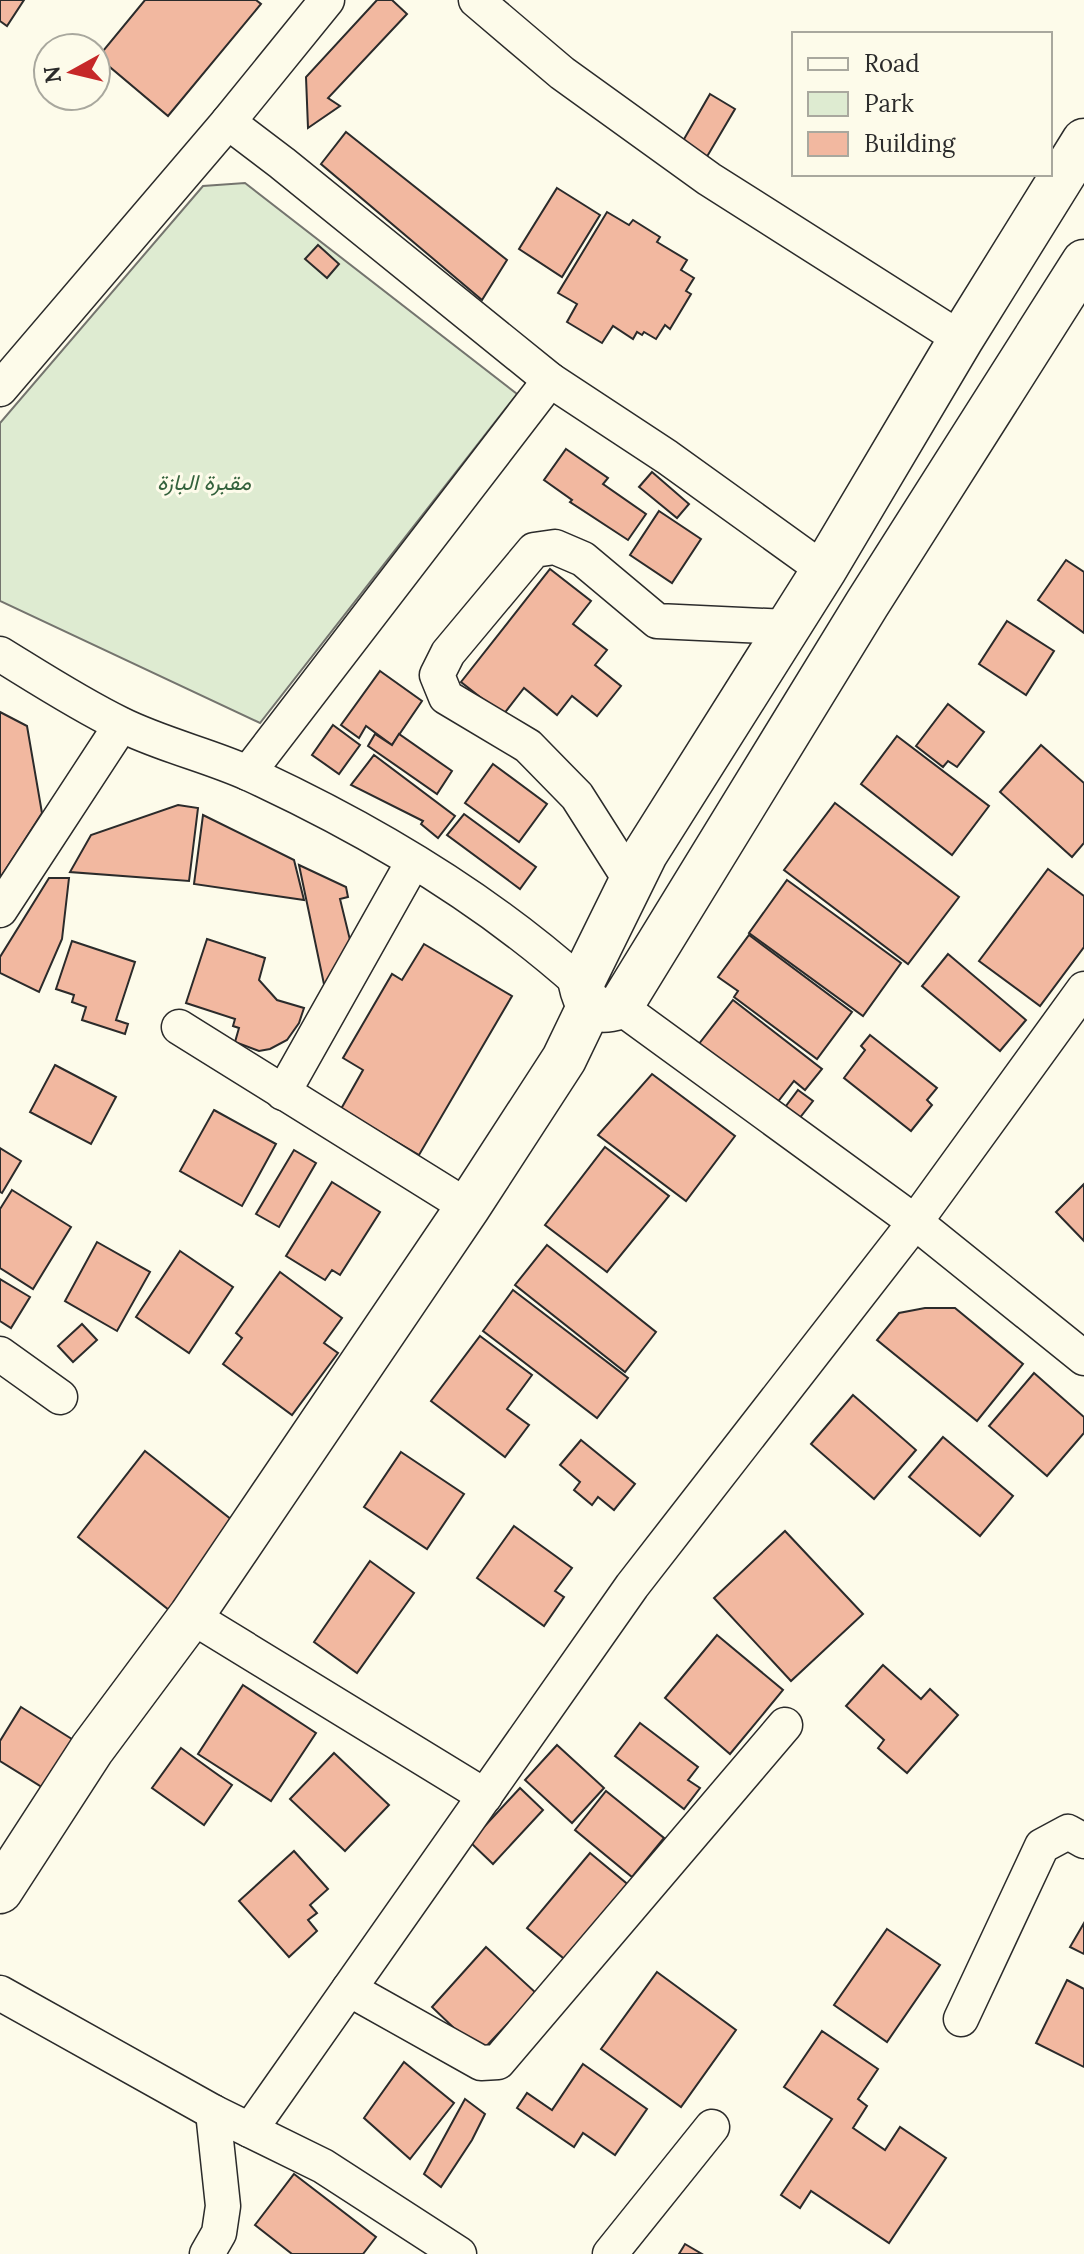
<svg xmlns="http://www.w3.org/2000/svg" width="1084" height="2254" font-family="Lora,Vazirmatn,serif">
	<style>
		.green { fill: #deebd1; stroke: #74746e; stroke-width: 2 }
		.building { fill: #f2b8a0; stroke: #2b2b2b; stroke-width: 2 }
		.lines { fill: none; stroke-linecap: round; stroke-linejoin: round }
		.minor-casing { stroke: #2b2b2b; stroke-width: 37 }
		.major-casing { stroke: #2b2b2b; stroke-width: 47 }
		.minor { stroke: #fdfbea; stroke-width: 34 }
		.major { stroke: #fdfbea; stroke-width: 44 }
		.labels { text-anchor: middle; dominant-baseline: central; stroke-width: 6; stroke-linejoin: round; paint-order: stroke }
		.park-label { font-size: 22px; font-style: italic; fill: #34623c; stroke: #fdfbea }
	</style>
	<rect width="100%" height="100%" fill="#fdfbea"/>
	<path class="green" d="M 245,183 L 517,394 L 260,723 L 0,601 L 0,423 L 203,186 Z"/>
	<g class="building">
		<path d="M 0,0 L 24,0 L 7,26 L 0,21 Z"/>
		<path d="M 145,0 L 256,0 L 261,4 L 168,116 L 98,57 Z"/>
		<path d="M 377,0 L 392,0 L 407,14 L 328,98 L 340,106 L 308,128 L 306,77 Z"/>
		<path d="M 710,94 L 735,109 L 705,160 L 680,146 Z"/>
		<path d="M 346,132 L 507,260 L 482,300 L 321,164 Z"/>
		<path d="M 557,188 L 600,215 L 562,277 L 519,249 Z"/>
		<path d="M 607,212 L 629,225 L 633,220 L 660,237 L 657,242 L 687,260 L 681,270 L 694,278 L 686,291 L 691,294 L 670,329 L 665,325 L 656,339 L 644,332 L 642,335 L 637,332 L 633,339 L 613,326 L 602,343 L 567,322 L 577,304 L 558,293 Z"/>
		<path d="M 318,245 L 339,264 L 327,278 L 305,259 Z"/>
		<path d="M 566,449 L 608,478 L 603,484 L 646,514 L 628,540 L 570,502 L 572,500 L 544,480 Z"/>
		<path d="M 652,472 L 689,504 L 677,518 L 639,487 Z"/>
		<path d="M 659,511 L 701,539 L 672,583 L 630,555 Z"/>
		<path d="M 1066,560 L 1084,572 L 1084,633 L 1038,600 Z"/>
		<path d="M 550,569 L 591,601 L 573,624 L 607,650 L 595,665 L 621,686 L 597,716 L 572,696 L 557,715 L 524,688 L 503,715 L 461,682 Z"/>
		<path d="M 1007,621 L 1054,651 L 1026,695 L 979,664 Z"/>
		<path d="M 380,671 L 422,701 L 392,745 L 366,726 L 359,738 L 341,725 Z"/>
		<path d="M 948,704 L 984,732 L 957,767 L 948,761 L 943,767 L 916,746 Z"/>
		<path d="M 0,712 L 27,726 L 42,813 L 0,878 Z"/>
		<path d="M 333,725 L 360,745 L 339,774 L 312,755 Z"/>
		<path d="M 375,734 L 392,745 L 399,734 L 452,771 L 437,794 L 368,746 Z"/>
		<path d="M 897,736 L 989,806 L 952,855 L 861,784 Z"/>
		<path d="M 1041,745 L 1084,783 L 1084,843 L 1072,857 L 1000,792 Z"/>
		<path d="M 374,755 L 455,816 L 438,838 L 421,824 L 423,821 L 351,785 Z"/>
		<path d="M 493,764 L 547,804 L 519,842 L 465,803 Z"/>
		<path d="M 835,803 L 959,897 L 908,964 L 784,870 Z"/>
		<path d="M 178,805 L 198,808 L 189,881 L 70,872 L 91,835 Z"/>
		<path d="M 464,814 L 536,867 L 520,889 L 447,835 Z"/>
		<path d="M 203,815 L 294,860 L 304,900 L 194,884 Z"/>
		<path d="M 299,865 L 346,887 L 348,897 L 340,899 L 351,944 L 325,989 Z"/>
		<path d="M 1048,869 L 1084,896 L 1084,947 L 1040,1006 L 979,961 Z"/>
		<path d="M 49,878 L 69,878 L 62,939 L 39,992 L 0,973 L 0,957 Z"/>
		<path d="M 787,880 L 901,963 L 863,1016 L 749,933 Z"/>
		<path d="M 749,935 L 852,1012 L 817,1059 L 734,997 L 738,991 L 718,977 Z"/>
		<path d="M 207,939 L 265,958 L 259,980 L 277,1000 L 304,1008 L 299,1023 L 287,1040 L 270,1049 L 259,1051 L 235,1042 L 239,1028 L 233,1026 L 235,1019 L 186,1003 Z"/>
		<path d="M 72,941 L 135,962 L 116,1020 L 128,1024 L 125,1034 L 82,1020 L 86,1007 L 72,1002 L 74,995 L 56,989 Z"/>
		<path d="M 424,944 L 512,996 L 419,1155 L 341,1109 L 363,1070 L 343,1058 L 392,974 L 402,980 Z"/>
		<path d="M 948,954 L 1026,1020 L 1000,1051 L 922,986 Z"/>
		<path d="M 733,1000 L 822,1069 L 805,1090 L 794,1081 L 773,1108 L 695,1049 Z"/>
		<path d="M 870,1035 L 937,1088 L 927,1100 L 932,1105 L 911,1131 L 844,1078 L 865,1050 L 861,1046 Z"/>
		<path d="M 55,1065 L 116,1097 L 91,1144 L 30,1112 Z"/>
		<path d="M 652,1074 L 735,1136 L 686,1201 L 598,1135 Z"/>
		<path d="M 798,1090 L 813,1101 L 791,1129 L 777,1118 Z"/>
		<path d="M 214,1110 L 276,1144 L 242,1206 L 180,1171 Z"/>
		<path d="M 605,1147 L 669,1196 L 607,1272 L 545,1225 Z"/>
		<path d="M 0,1148 L 21,1161 L 2,1193 L 0,1192 Z"/>
		<path d="M 294,1150 L 316,1163 L 279,1227 L 256,1214 Z"/>
		<path d="M 332,1182 L 380,1212 L 340,1275 L 332,1270 L 325,1280 L 286,1256 Z"/>
		<path d="M 1084,1184 L 1084,1241 L 1056,1212 Z"/>
		<path d="M 12,1190 L 71,1227 L 33,1289 L 0,1268 L 0,1209 Z"/>
		<path d="M 97,1242 L 150,1272 L 117,1331 L 65,1301 Z"/>
		<path d="M 547,1245 L 656,1332 L 625,1372 L 515,1285 Z"/>
		<path d="M 180,1251 L 233,1287 L 189,1353 L 136,1317 Z"/>
		<path d="M 280,1272 L 342,1318 L 324,1343 L 338,1353 L 292,1415 L 223,1364 L 242,1338 L 236,1333 Z"/>
		<path d="M 0,1279 L 30,1297 L 11,1328 L 0,1321 Z"/>
		<path d="M 513,1290 L 628,1378 L 597,1418 L 483,1331 Z"/>
		<path d="M 925,1308 L 955,1308 L 1023,1364 L 977,1421 L 877,1340 L 899,1313 Z"/>
		<path d="M 82,1324 L 97,1340 L 73,1362 L 58,1346 Z"/>
		<path d="M 480,1336 L 532,1375 L 507,1409 L 529,1425 L 505,1457 L 431,1401 Z"/>
		<path d="M 1034,1373 L 1084,1417 L 1084,1433 L 1047,1476 L 989,1426 Z"/>
		<path d="M 853,1395 L 916,1450 L 874,1499 L 811,1444 Z"/>
		<path d="M 943,1437 L 1013,1496 L 980,1536 L 909,1477 Z"/>
		<path d="M 581,1440 L 635,1484 L 614,1510 L 598,1497 L 592,1505 L 574,1490 L 580,1482 L 560,1465 Z"/>
		<path d="M 145,1451 L 237,1524 L 169,1610 L 78,1537 Z"/>
		<path d="M 401,1452 L 464,1494 L 427,1549 L 364,1507 Z"/>
		<path d="M 514,1526 L 572,1568 L 555,1591 L 564,1597 L 544,1626 L 477,1578 Z"/>
		<path d="M 785,1531 L 863,1614 L 791,1681 L 714,1598 Z"/>
		<path d="M 370,1561 L 414,1593 L 357,1673 L 314,1642 Z"/>
		<path d="M 717,1635 L 783,1690 L 730,1754 L 665,1698 Z"/>
		<path d="M 883,1665 L 921,1699 L 930,1689 L 958,1715 L 907,1773 L 878,1748 L 884,1740 L 846,1706 Z"/>
		<path d="M 243,1685 L 316,1733 L 271,1801 L 198,1754 Z"/>
		<path d="M 21,1707 L 75,1741 L 45,1789 L 0,1761 L 0,1741 Z"/>
		<path d="M 640,1723 L 698,1767 L 688,1780 L 700,1788 L 684,1809 L 615,1756 Z"/>
		<path d="M 557,1745 L 604,1788 L 572,1823 L 525,1780 Z"/>
		<path d="M 181,1748 L 232,1785 L 204,1825 L 152,1788 Z"/>
		<path d="M 334,1753 L 389,1805 L 345,1851 L 290,1799 Z"/>
		<path d="M 520,1788 L 543,1810 L 493,1864 L 470,1842 Z"/>
		<path d="M 606,1791 L 664,1838 L 632,1877 L 575,1830 Z"/>
		<path d="M 294,1851 L 328,1889 L 310,1905 L 317,1913 L 308,1920 L 317,1931 L 289,1957 L 239,1901 Z"/>
		<path d="M 590,1853 L 637,1892 L 574,1967 L 527,1928 Z"/>
		<path d="M 1084,1923 L 1084,1954 L 1070,1947 Z"/>
		<path d="M 887,1929 L 940,1965 L 887,2042 L 834,2005 Z"/>
		<path d="M 486,1947 L 536,1993 L 480,2053 L 432,2007 Z"/>
		<path d="M 657,1972 L 736,2030 L 681,2107 L 601,2049 Z"/>
		<path d="M 1067,1980 L 1084,1989 L 1084,2067 L 1036,2043 Z"/>
		<path d="M 822,2031 L 878,2069 L 858,2099 L 867,2106 L 853,2128 L 885,2150 L 900,2127 L 946,2158 L 889,2243 L 811,2191 L 800,2208 L 781,2195 L 832,2119 L 784,2087 Z"/>
		<path d="M 404,2062 L 454,2103 L 410,2159 L 364,2118 Z"/>
		<path d="M 583,2064 L 647,2109 L 615,2155 L 583,2133 L 574,2147 L 517,2108 L 527,2093 L 552,2110 Z"/>
		<path d="M 465,2099 L 485,2114 L 472,2140 L 441,2187 L 424,2174 Z"/>
		<path d="M 294,2174 L 376,2237 L 363,2254 L 292,2254 L 255,2225 Z"/>
		<path d="M 685,2244 L 702,2254 L 679,2254 Z"/>
	</g>
	<g class="lines">
		<g class="minor-casing">
			<g id="minor">
				<path d="M 327,0 L 228,122 L 282,163 L 550,380 L 667,457 L 824,570"/>
				<path d="M 476,0 L 562,73 L 709,179 L 961,339"/>
				<path d="M 0,389 L 228,122"/>
				<path d="M 0,654 C 39,678 79,704 120,724 C 162,745 208,755 250,774 C 369,829 484,897 581,984"/>
				<path d="M 248,773 L 550,380"/>
				<path d="M 631,881 L 577,796 L 528,746 L 446,697 L 437,675 L 448,653 L 534,550 L 555,547 L 583,559 L 657,621 L 788,627"/>
				<path d="M 0,910 L 121,725"/>
				<path d="M 620,1007 L 915,1222 L 1084,1358"/>
				<path d="M 179,1027 L 468,1207"/>
				<path d="M 283,1093 L 413,862"/>
				<path d="M 0,1354 L 60,1397"/>
				<path d="M 191,1616 L 485,1796"/>
				<path d="M 349,1989 L 481,2063 L 498,2062 L 785,1725"/>
				<path d="M 0,1993 L 213,2112 L 323,2166 L 459,2254"/>
				<path d="M 961,2019 L 1042,1846 L 1068,1832 L 1084,1841"/>
				<path d="M 250,2130 L 632,1586 L 915,1222 L 1084,989"/>
				<path d="M 207,2254 L 219,2233 L 223,2206 L 213,2112"/>
				<path d="M 610,2254 L 712,2127"/>
			</g>
		</g>
		<g class="major-casing">
			<g id="major">
				<path d="M 1084,141 L 961,339 L 824,570 L 645,854 L 581,984 C 586,1009 596,1014 620,1007 L 867,604 L 1084,262"/>
				<path d="M 0,1891 L 92,1749 L 191,1616 L 468,1207 L 564,1059 L 590,1005"/>
			</g>
		</g>
		<use href="#minor" class="minor"/>
		<use href="#major" class="major"/>
	</g>
	<g class="labels">
		<g class="park-label">
			<text x="204" y="482">مقبرة البازة</text>
		</g>
	</g>
	<rect x="792" y="32" width="260" height="144" fill="#fdfbea" stroke="#a9a89e" stroke-width="2"/>
	<rect x="808" y="58" width="40" height="12" fill="#fdfbea" stroke="#a9a89e" stroke-width="2"/>
	<text x="864" y="72" font-size="24" fill="#2b2b2b">Road</text>
	<rect x="808" y="92" width="40" height="24" fill="#deebd1" stroke="#a9a89e" stroke-width="2"/>
	<text x="864" y="112" font-size="24" fill="#2b2b2b">Park</text>
	<rect x="808" y="132" width="40" height="24" fill="#f2b8a0" stroke="#a9a89e" stroke-width="2"/>
	<text x="864" y="152" font-size="24" fill="#2b2b2b">Building</text>
	<g transform="translate(72 72) rotate(262)"><circle r="38" fill="#fdfbea" stroke="#a9a89e" stroke-width="2"/>
	<path d="M0-6L14 30L0 20L-14 30Z" fill="#c62828"/>
	<text y="-12" font-size="22" font-weight="bold" text-anchor="middle" fill="#2b2b2b">N</text>
	</g>
</svg>
